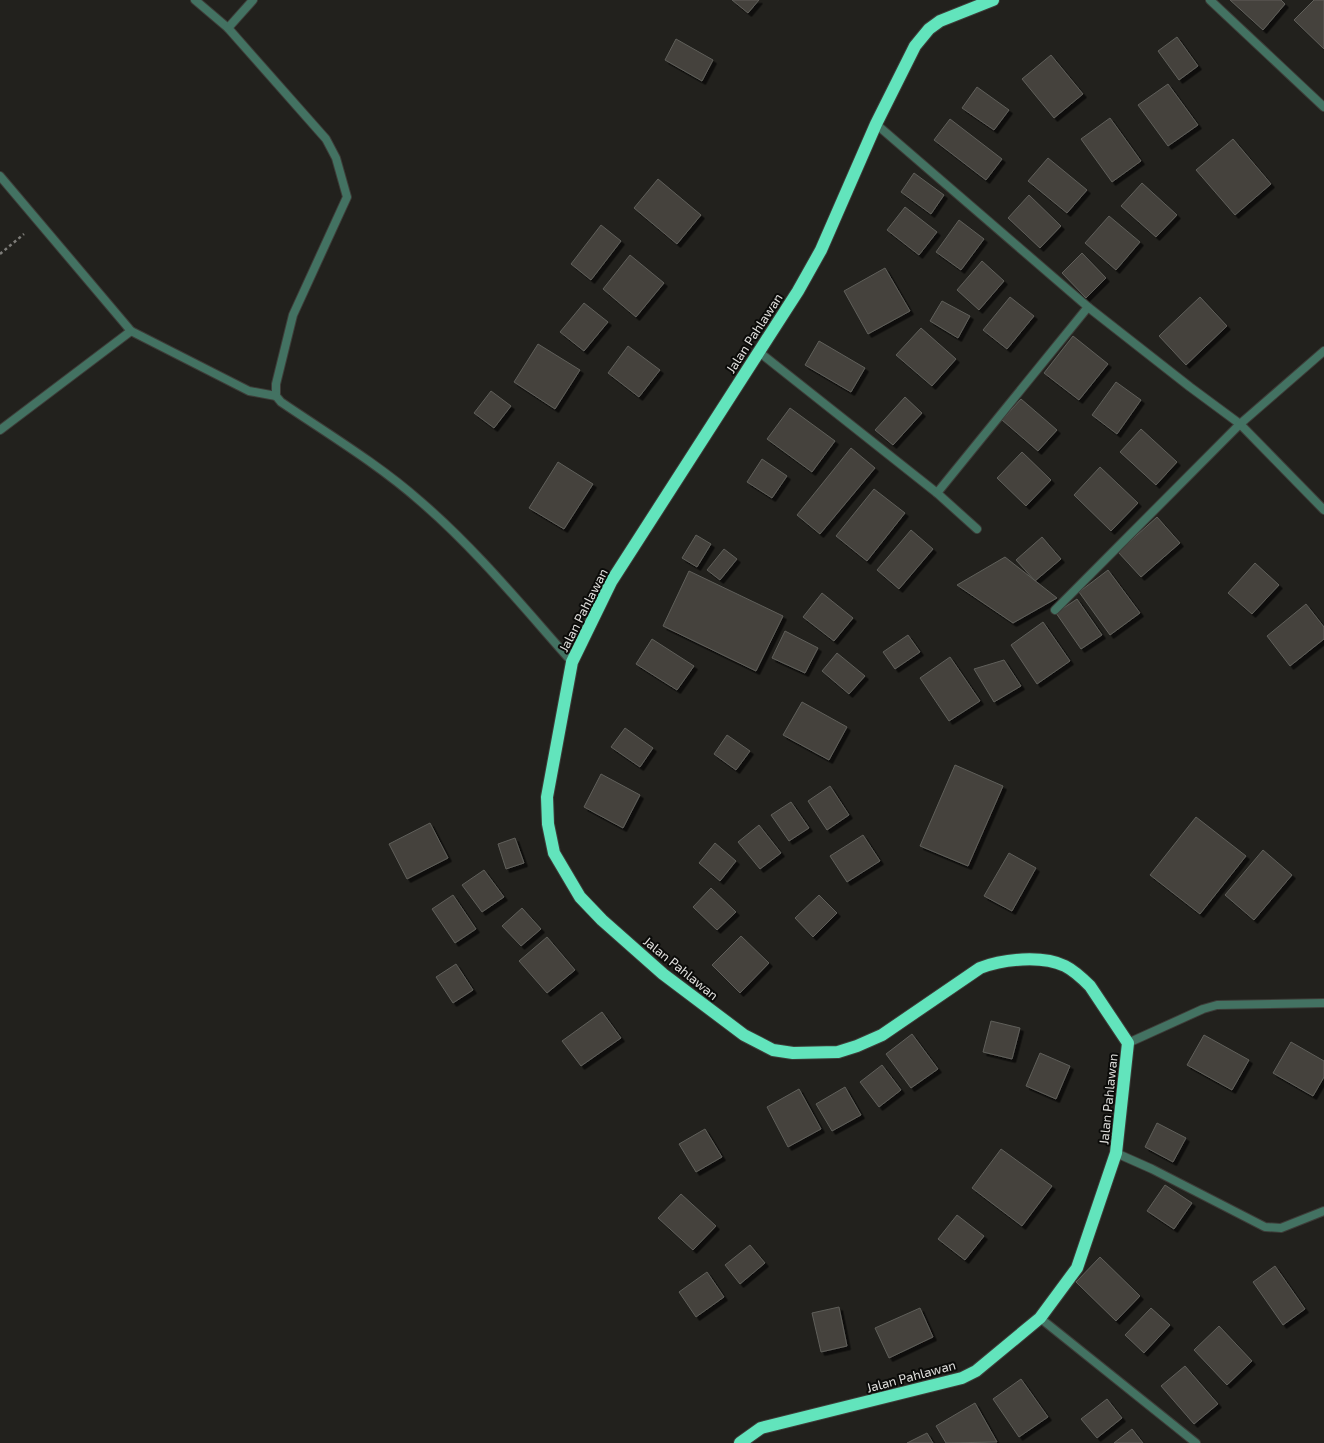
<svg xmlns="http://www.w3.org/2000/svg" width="1324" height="1443" font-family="'Exo 2',sans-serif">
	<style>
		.building { fill: #44433e; stroke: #605f5a; filter: url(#shadow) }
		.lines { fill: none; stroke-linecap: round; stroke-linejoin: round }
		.street-casing { stroke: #3d3c38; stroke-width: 10 }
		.highway-casing { stroke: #3d3c38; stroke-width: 14 }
		.path { stroke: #7d7c78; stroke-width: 2.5; stroke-dasharray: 3 3; stroke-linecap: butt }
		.street { stroke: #437262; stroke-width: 8 }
		.highway { stroke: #62e4bc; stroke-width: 12 }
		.labels { text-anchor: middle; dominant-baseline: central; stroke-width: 4; stroke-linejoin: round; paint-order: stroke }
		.street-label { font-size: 13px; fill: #e2e1de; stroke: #0b0b09 }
	</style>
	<defs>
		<filter id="shadow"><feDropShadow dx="3.5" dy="3.5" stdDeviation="0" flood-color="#0009"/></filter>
	</defs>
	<rect width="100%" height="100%" fill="#22211d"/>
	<g class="building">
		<path d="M 732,0 L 759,0 L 748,13 Z"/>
		<path d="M 1230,0 L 1281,0 L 1285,4 L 1263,30 Z"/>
		<path d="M 1314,0 L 1324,0 L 1324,49 L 1294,20 Z"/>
		<path d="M 1177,37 L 1198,66 L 1179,80 L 1158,51 Z"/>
		<path d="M 676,39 L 713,60 L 702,81 L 665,60 Z"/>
		<path d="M 1051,55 L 1083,94 L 1054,118 L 1022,79 Z"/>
		<path d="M 1168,84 L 1198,125 L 1168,146 L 1138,105 Z"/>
		<path d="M 977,87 L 1009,110 L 994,130 L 962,108 Z"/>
		<path d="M 1110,118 L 1141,161 L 1112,182 L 1081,139 Z"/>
		<path d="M 950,119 L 1002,159 L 986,180 L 934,140 Z"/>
		<path d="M 1233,139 L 1271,184 L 1235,215 L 1196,170 Z"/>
		<path d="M 1048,158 L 1087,190 L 1067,213 L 1028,181 Z"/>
		<path d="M 914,173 L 944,195 L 931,214 L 901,192 Z"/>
		<path d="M 658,179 L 701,215 L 677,244 L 634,208 Z"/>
		<path d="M 1142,183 L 1177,215 L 1156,237 L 1121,206 Z"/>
		<path d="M 1029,195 L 1061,226 L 1040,248 L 1008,218 Z"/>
		<path d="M 905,207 L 937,232 L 919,255 L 887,230 Z"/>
		<path d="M 1109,216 L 1140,242 L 1116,270 L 1085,243 Z"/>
		<path d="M 959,220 L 984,239 L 961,270 L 936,252 Z"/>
		<path d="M 601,225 L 621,241 L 591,280 L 571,264 Z"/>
		<path d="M 1082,253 L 1106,278 L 1086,298 L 1062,273 Z"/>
		<path d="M 630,255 L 664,283 L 636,317 L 603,289 Z"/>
		<path d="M 982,261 L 1004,281 L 979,310 L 957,290 Z"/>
		<path d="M 885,268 L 910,311 L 868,334 L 844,291 Z"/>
		<path d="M 1010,297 L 1034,316 L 1007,349 L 983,330 Z"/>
		<path d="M 1200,297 L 1227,326 L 1186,365 L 1159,336 Z"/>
		<path d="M 942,301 L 970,316 L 958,338 L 930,321 Z"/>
		<path d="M 584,303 L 608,322 L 584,351 L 560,332 Z"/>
		<path d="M 921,328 L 956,359 L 932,386 L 896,355 Z"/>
		<path d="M 1073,336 L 1108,364 L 1079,400 L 1044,373 Z"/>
		<path d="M 819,341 L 865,368 L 851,392 L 805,365 Z"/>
		<path d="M 538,344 L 580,370 L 555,409 L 514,382 Z"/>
		<path d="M 628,346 L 660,370 L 639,397 L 608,373 Z"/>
		<path d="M 1116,382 L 1141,400 L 1117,434 L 1092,415 Z"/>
		<path d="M 491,391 L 511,406 L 494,428 L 474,413 Z"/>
		<path d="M 905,397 L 922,413 L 893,445 L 875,430 Z"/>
		<path d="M 1021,399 L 1057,430 L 1038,451 L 1002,420 Z"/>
		<path d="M 790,408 L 835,441 L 812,472 L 767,439 Z"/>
		<path d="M 1141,429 L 1177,462 L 1156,485 L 1120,452 Z"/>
		<path d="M 851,448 L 875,468 L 820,534 L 797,515 Z"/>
		<path d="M 1022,452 L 1051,480 L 1026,506 L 997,478 Z"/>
		<path d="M 762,459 L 787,476 L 772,498 L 747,482 Z"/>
		<path d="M 558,462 L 593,484 L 564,529 L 529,508 Z"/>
		<path d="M 1100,467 L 1138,503 L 1111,531 L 1074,495 Z"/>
		<path d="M 874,489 L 905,513 L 867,561 L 836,536 Z"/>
		<path d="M 1157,517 L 1180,543 L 1141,577 L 1118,552 Z"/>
		<path d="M 911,530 L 933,549 L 899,589 L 877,570 Z"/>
		<path d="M 696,535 L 711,544 L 697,567 L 682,558 Z"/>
		<path d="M 1042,537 L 1061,559 L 1035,581 L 1016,560 Z"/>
		<path d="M 724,549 L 737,559 L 720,580 L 707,570 Z"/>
		<path d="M 1005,557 L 1057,598 L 1013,623 L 957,585 Z"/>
		<path d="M 1255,563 L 1279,585 L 1252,614 L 1228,593 Z"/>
		<path d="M 1108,570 L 1140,613 L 1110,635 L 1079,592 Z"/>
		<path d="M 689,571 L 783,616 L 756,671 L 663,626 Z"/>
		<path d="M 822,593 L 853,618 L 834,641 L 803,617 Z"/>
		<path d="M 1077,599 L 1102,635 L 1081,649 L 1056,613 Z"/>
		<path d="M 1306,604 L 1324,627 L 1324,639 L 1290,666 L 1267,636 Z"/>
		<path d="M 1043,622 L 1070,661 L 1037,684 L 1011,645 Z"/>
		<path d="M 785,631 L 818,648 L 805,673 L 772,658 Z"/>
		<path d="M 908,635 L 920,652 L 895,669 L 883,652 Z"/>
		<path d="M 652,639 L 694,666 L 677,690 L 636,664 Z"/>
		<path d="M 837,653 L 865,676 L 849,694 L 822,671 Z"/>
		<path d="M 950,657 L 980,701 L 949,721 L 920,678 Z"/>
		<path d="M 1004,660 L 1021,686 L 994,702 L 974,669 Z"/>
		<path d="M 802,702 L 847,727 L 829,760 L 783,735 Z"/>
		<path d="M 625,728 L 653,748 L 640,767 L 611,747 Z"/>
		<path d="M 727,735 L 750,751 L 736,770 L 714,754 Z"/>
		<path d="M 955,765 L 1003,786 L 968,866 L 920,846 Z"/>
		<path d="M 601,774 L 640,795 L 623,828 L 584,807 Z"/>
		<path d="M 830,786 L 849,815 L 827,830 L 808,801 Z"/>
		<path d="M 791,802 L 809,828 L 789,841 L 771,815 Z"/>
		<path d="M 1196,817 L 1246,856 L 1200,914 L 1150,875 Z"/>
		<path d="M 430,823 L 448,858 L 407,879 L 389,844 Z"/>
		<path d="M 759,825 L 781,853 L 760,869 L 738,842 Z"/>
		<path d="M 863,835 L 880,861 L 847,882 L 830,856 Z"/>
		<path d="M 515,838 L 524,863 L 506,869 L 498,844 Z"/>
		<path d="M 715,843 L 736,861 L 720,881 L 699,863 Z"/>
		<path d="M 1263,850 L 1292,875 L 1254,920 L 1225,895 Z"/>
		<path d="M 1009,853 L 1036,868 L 1012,911 L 984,896 Z"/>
		<path d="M 484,870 L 504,897 L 482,912 L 462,885 Z"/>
		<path d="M 711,888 L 736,912 L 717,930 L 693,907 Z"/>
		<path d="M 453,895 L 476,929 L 455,943 L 432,909 Z"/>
		<path d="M 819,895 L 837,913 L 813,937 L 795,918 Z"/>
		<path d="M 522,908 L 541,929 L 521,946 L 502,926 Z"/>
		<path d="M 741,936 L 769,963 L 740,993 L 712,965 Z"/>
		<path d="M 547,937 L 575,970 L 547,993 L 519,961 Z"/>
		<path d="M 456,964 L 473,990 L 453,1003 L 436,977 Z"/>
		<path d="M 602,1012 L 621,1038 L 581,1066 L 562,1041 Z"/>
		<path d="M 991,1021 L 1020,1028 L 1012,1059 L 983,1052 Z"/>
		<path d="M 912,1034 L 938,1069 L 911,1088 L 886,1054 Z"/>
		<path d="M 1204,1035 L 1249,1060 L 1232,1090 L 1187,1065 Z"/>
		<path d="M 1291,1042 L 1324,1061 L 1324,1077 L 1313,1096 L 1273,1073 Z"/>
		<path d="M 1040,1053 L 1070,1066 L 1056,1099 L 1026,1086 Z"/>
		<path d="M 882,1065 L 901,1090 L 879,1107 L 860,1082 Z"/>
		<path d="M 845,1087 L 861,1115 L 832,1131 L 816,1104 Z"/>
		<path d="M 799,1089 L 821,1129 L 788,1147 L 767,1107 Z"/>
		<path d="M 1157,1123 L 1186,1138 L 1173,1162 L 1145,1147 Z"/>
		<path d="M 705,1129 L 722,1157 L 696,1172 L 679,1144 Z"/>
		<path d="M 1001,1149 L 1052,1186 L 1022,1226 L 972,1188 Z"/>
		<path d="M 1165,1185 L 1192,1203 L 1174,1229 L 1147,1211 Z"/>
		<path d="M 681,1194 L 716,1226 L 693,1250 L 658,1218 Z"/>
		<path d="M 957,1215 L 984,1236 L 965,1260 L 938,1239 Z"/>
		<path d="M 750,1245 L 765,1263 L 740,1284 L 725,1265 Z"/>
		<path d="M 1100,1257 L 1140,1296 L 1116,1321 L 1076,1282 Z"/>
		<path d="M 1275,1266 L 1305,1309 L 1283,1325 L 1253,1282 Z"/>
		<path d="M 707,1272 L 724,1297 L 696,1317 L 679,1292 Z"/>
		<path d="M 839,1307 L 847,1346 L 821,1352 L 812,1313 Z"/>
		<path d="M 920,1308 L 933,1337 L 889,1358 L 875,1328 Z"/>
		<path d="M 1151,1308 L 1170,1325 L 1144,1353 L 1125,1335 Z"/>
		<path d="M 1219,1326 L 1252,1361 L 1227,1385 L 1194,1350 Z"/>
		<path d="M 1185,1366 L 1218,1404 L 1194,1424 L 1161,1386 Z"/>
		<path d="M 1021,1379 L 1048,1417 L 1019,1437 L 993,1399 Z"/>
		<path d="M 1107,1399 L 1122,1418 L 1097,1438 L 1081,1419 Z"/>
		<path d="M 975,1403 L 997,1442 L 946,1443 L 936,1426 Z"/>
		<path d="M 1132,1429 L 1143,1443 L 1114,1443 Z"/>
		<path d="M 927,1433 L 933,1443 L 907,1443 Z"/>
	</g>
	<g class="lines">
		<g class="street-casing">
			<g id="street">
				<path d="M 195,0 L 228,28 L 326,139 L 336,158 L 347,197 L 293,315 L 276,384 L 276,396 L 281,402 C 328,434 378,464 420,501 C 476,549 523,607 572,662"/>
				<path d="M 1210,0 L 1324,107"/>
				<path d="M 228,28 L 253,0"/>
				<path d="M 876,124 L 1088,307 L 1190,387 L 1240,424 L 1324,510"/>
				<path d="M 0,176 L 131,331 L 249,391 L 276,396"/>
				<path d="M 759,352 L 937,493 L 977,529"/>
				<path d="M 0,430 L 131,331"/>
				<path d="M 937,493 L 1088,307"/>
				<path d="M 1055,610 L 1240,424 L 1324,351"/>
				<path d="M 1128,1043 L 1203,1009 L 1217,1005 L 1324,1003"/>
				<path d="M 1116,1153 L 1152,1169 L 1265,1227 L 1281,1228 L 1324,1211"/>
				<path d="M 1040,1318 L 1196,1443"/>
			</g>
		</g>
		<g class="highway-casing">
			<path id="highway" d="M 740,1443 L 761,1428 L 962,1378 L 976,1371 L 1040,1318 L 1077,1268 L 1116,1153 L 1128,1043 L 1090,986 C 1083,979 1075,971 1065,966 C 1042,955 1003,959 980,968 L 882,1035 L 857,1046 L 838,1052 L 793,1053 L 773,1050 L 744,1035 L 663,974 L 602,920 L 580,897 L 554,853 L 548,824 L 547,797 L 572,662 L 611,582 L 798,291 L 821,250 L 876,124 L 915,46 L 929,29 L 940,21 L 993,0"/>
		</g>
		<path class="path" d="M 0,254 L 24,234"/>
		<use href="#street" class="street"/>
		<use href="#highway" class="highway"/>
	</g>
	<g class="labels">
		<g class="street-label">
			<text transform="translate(754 333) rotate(-57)">Jalan Pahlawan</text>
			<text transform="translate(583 610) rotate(-63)">Jalan Pahlawan</text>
			<text transform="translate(681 968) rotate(39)">Jalan Pahlawan</text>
			<text transform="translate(1108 1099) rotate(-84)">Jalan Pahlawan</text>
			<text transform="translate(911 1376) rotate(-15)">Jalan Pahlawan</text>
		</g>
	</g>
</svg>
